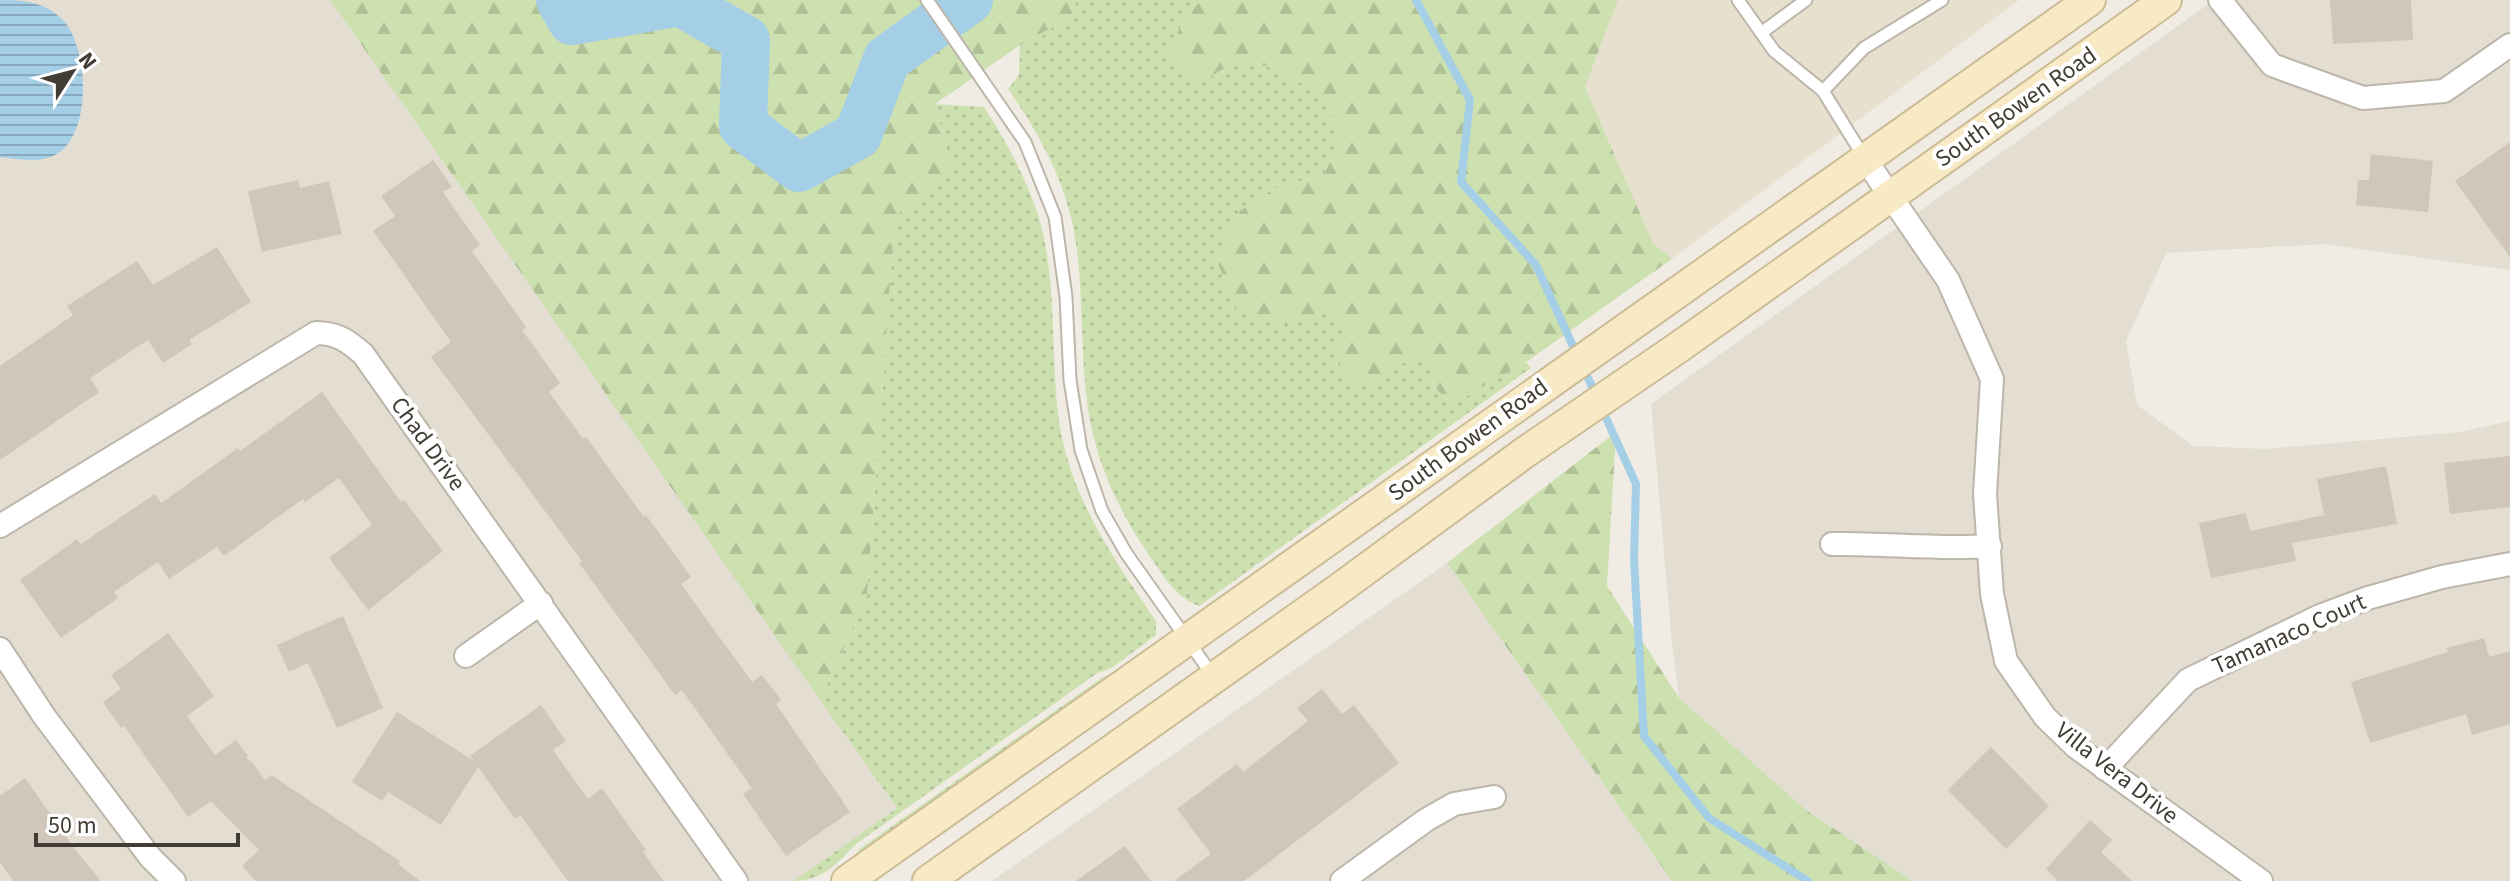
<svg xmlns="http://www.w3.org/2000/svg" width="2510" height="881" font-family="'Source Sans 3',sans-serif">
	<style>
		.residential { fill: #e3ddd2 }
		.education { fill: #e8e0cf }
		.grass { fill: url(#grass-dots) }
		.forest { fill: url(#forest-firs) }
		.water { fill: url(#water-rules) }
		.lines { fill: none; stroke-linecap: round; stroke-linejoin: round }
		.stream { stroke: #a5cee7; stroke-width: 8 }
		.river { stroke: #a5cee7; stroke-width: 48 }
		.building { fill: #d0c7ba }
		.lane-casing { stroke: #bdb6aa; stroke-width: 15 }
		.street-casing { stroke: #bdb6aa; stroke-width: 26 }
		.secondary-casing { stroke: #cbbc97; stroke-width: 34 }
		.lane { stroke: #fff; stroke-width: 11 }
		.street { stroke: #fff; stroke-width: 22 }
		.secondary { stroke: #f8eac5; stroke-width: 30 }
		.labels { text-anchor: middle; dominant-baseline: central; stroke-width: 8; stroke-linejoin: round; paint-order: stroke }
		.street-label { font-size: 24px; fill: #413c34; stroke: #fff }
	</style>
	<defs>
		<pattern id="grass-dots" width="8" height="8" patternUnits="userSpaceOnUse" patternTransform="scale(2)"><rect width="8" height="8" fill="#cce0b0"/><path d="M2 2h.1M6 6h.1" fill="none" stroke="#b0c198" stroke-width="1.8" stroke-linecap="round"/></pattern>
		<pattern id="forest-firs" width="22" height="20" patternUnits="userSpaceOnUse" patternTransform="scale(2)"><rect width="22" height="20" fill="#cce0b0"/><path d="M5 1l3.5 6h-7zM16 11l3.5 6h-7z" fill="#b0c198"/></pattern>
		<pattern id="water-rules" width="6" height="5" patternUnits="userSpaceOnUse" patternTransform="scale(2)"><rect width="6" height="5" fill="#a5cee7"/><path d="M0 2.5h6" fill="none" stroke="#88a8bc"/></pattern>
	</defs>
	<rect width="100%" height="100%" fill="#f0ece4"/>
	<g class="residential">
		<path d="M 0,0 L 330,0 L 897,808 L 794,881 L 0,881 Z"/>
		<path d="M 2214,0 L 2510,0 L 2510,270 L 2324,244 L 2166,253 L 2126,341 L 2137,405 L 2193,446 L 2265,449 L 2460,432 L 2510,421 L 2510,881 L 1913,881 L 1806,810 L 1679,698 L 1672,643 L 1651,404 Z"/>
		<path d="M 1447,563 L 1672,881 L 992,881 Z"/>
	</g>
	<path class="education" d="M 1618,0 L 2019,0 L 1672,259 L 1653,243 L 1585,87 Z"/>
	<g class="grass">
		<path d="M 1076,0 L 1201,0 L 1184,18 L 1198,84 L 1237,61 L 1275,68 L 1316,92 L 1341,131 L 1324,176 L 1278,186 L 1286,327 L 1327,311 L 1347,325 L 1377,383 L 1400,364 L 1426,357 L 1434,387 L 1453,404 L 1526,362 L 1531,368 L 1199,606 C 1174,596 1164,576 1149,555 C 1119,512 1096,462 1088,409 C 1079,349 1085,287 1073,226 C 1063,177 1037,130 1008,89 L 1019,75 L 1020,45 L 1073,16 Z"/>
		<path d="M 935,104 L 984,107 C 1006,141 1025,176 1038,215 C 1060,287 1048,365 1062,438 C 1077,507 1117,564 1156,621 L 1156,635 L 1113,667 L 1096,674 L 856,844 C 838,863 822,881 794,881 L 897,808 L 820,700 L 867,596 L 895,216 L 952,170 Z"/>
		<path d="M 1112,674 L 853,861 L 851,859 L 861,848 L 1103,677 Z"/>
	</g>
	<g class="forest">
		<path d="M 330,0 L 1076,0 L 1073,16 L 1020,45 L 935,104 L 952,170 L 895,216 L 867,596 L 820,700 Z"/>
		<path d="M 1201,0 L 1618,0 L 1585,87 L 1653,243 L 1672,259 L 1526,362 L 1453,404 L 1434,387 L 1426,358 L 1400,364 L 1377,383 L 1346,381 L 1336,352 L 1347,325 L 1327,311 L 1286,327 L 1237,309 L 1215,256 L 1240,211 L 1278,186 L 1324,176 L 1341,131 L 1316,92 L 1275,68 L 1237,61 L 1198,84 L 1169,53 L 1184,18 Z"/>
		<path d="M 1616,432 L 1607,586 L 1679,698 L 1806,810 L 1913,881 L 1672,881 L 1447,563 Z"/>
	</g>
	<path class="water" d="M 0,0 C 24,0 45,2 63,20 C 89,48 93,136 55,155 C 37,164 19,159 0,157 Z"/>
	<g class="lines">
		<g class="stream">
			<path d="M 1416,0 L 1470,100 L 1461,182 L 1536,265 L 1577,355"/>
			<path d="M 1583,367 L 1636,484 L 1634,560 L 1644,736 L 1709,818 L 1808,881"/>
		</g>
		<path class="river" d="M 560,0 L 572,21 L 680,2 L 746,40 L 743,126 L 799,168 L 858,135 L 887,59 L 969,0"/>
	</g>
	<g class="building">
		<path d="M 2330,0 L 2411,0 L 2413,40 L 2333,44 Z"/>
		<path d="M 2510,142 L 2510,257 L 2455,181 Z"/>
		<path d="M 2371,154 L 2433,161 L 2428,212 L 2356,205 L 2358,180 L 2369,180 Z"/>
		<path d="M 433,160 L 452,187 L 443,192 L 480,245 L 472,251 L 526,327 L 522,330 L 560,383 L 549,392 L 583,439 L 586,437 L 644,517 L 646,515 L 691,577 L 681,584 L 752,682 L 762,675 L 781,700 L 776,704 L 850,812 L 786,856 L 743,794 L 752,788 L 682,690 L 675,695 L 579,563 L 582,561 L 431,357 L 451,342 L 373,231 L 395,216 L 381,196 Z"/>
		<path d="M 298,180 L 300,188 L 329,181 L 342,234 L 262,252 L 248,191 Z"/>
		<path d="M 217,247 L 251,302 L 189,340 L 192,344 L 163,363 L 148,340 L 90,378 L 99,392 L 0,460 L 0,366 L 73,315 L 67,306 L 137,261 L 153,285 Z"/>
		<path d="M 322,392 L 401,502 L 404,500 L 443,551 L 368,610 L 329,558 L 372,525 L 339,478 L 305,502 L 303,499 L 224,556 L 217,547 L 169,579 L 158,562 L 114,592 L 118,598 L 61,638 L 20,580 L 77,539 L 81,544 L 155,494 L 161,503 L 238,448 L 240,451 Z"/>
		<path d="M 2510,456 L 2510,507 L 2450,514 L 2444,463 Z"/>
		<path d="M 2386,466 L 2397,524 L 2292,543 L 2296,561 L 2211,578 L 2199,523 L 2246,513 L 2250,531 L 2324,515 L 2317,479 Z"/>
		<path d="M 343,616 L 383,708 L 337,728 L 308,663 L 289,672 L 277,645 Z"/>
		<path d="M 168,633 L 214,696 L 187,716 L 215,755 L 236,740 L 248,756 L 246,758 L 253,763 L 265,780 L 271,775 L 400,861 L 398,864 L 420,881 L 256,881 L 242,866 L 259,850 L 211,801 L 188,817 L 124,726 L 121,728 L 103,702 L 121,689 L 111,675 Z"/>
		<path d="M 2484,638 L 2489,657 L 2510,651 L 2510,724 L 2472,735 L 2466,714 L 2370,743 L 2351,682 L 2448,652 L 2447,648 Z"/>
		<path d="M 1322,689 L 1342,714 L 1354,705 L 1399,763 L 1244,881 L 1174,881 L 1211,854 L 1177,809 L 1237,764 L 1243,772 L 1308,721 L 1297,708 Z"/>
		<path d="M 541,705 L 566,741 L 553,750 L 588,799 L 602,788 L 646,850 L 643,852 L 664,881 L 568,881 L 520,815 L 515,819 L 478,767 L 441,825 L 388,792 L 382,801 L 352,782 L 397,712 L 474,761 L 470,756 Z"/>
		<path d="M 1991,747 L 2049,806 L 2006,849 L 1948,790 Z"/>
		<path d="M 25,778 L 77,852 L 101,881 L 13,881 L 0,862 L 0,796 Z"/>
		<path d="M 2090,820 L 2112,840 L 2101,852 L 2132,881 L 2058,881 L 2046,869 Z"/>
		<path d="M 1125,846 L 1151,881 L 1076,881 Z"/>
	</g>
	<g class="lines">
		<g class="lane-casing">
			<g id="lane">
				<path d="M 927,0 L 1025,142 L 1055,217 L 1066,297 L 1070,380 L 1081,450 L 1102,511 L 1126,553 L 1213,676"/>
				<path d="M 1738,0 L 1774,51 L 1823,91"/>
				<path d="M 1761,33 L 1806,0"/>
				<path d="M 1865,159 L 1823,91 L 1864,48 L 1942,0"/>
			</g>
		</g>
		<g class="street-casing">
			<g id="street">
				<path d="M 2220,0 L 2272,65 L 2363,98 L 2444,91 L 2510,45"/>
				<path d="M 1865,159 L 1948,280 L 1992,379 L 1985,494 L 1992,594 L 2006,661 L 2045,717 L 2076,747 L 2261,881"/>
				<path d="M 0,526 L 316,333 C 336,333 347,340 363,354 L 736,881"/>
				<path d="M 1832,544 C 1885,543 1937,550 1990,546"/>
				<path d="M 0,649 L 44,716 L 150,857 L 174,881"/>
				<path d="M 466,656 L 541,603"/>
				<path d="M 2105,769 L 2188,680 L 2320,616 L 2368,598 L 2442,577 L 2510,564"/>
				<path d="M 1342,881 L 1426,820 L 1454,804 L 1494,797"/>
			</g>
		</g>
		<g class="secondary-casing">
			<g id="secondary">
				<path d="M 847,881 L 2090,0"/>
				<path d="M 928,881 L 1339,589 L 1524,453 L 1679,347 L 2166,0"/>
			</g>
		</g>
		<use href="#lane" class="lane"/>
		<use href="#street" class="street"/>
		<use href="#secondary" class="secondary"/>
	</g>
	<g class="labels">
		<g class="street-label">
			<text transform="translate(2016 107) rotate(-35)">South Bowen Road</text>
			<text transform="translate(1468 440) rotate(-36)">South Bowen Road</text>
			<text transform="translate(428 444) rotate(54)">Chad Drive</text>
			<text transform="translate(2289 634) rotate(-24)">Tamanaco Court</text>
			<text transform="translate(2117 773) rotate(38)">Villa Vera Drive</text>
		</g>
	</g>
	<g transform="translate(72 72) rotate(54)" stroke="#ffffff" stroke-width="6" paint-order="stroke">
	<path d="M0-6L14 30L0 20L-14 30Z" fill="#413c34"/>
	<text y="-12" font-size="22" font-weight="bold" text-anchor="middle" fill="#413c34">N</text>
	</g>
	<path d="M36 833v12h202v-12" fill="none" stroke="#413c34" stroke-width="4"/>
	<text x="48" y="833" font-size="24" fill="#413c34" stroke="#ffffff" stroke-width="6" paint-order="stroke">50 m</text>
</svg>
